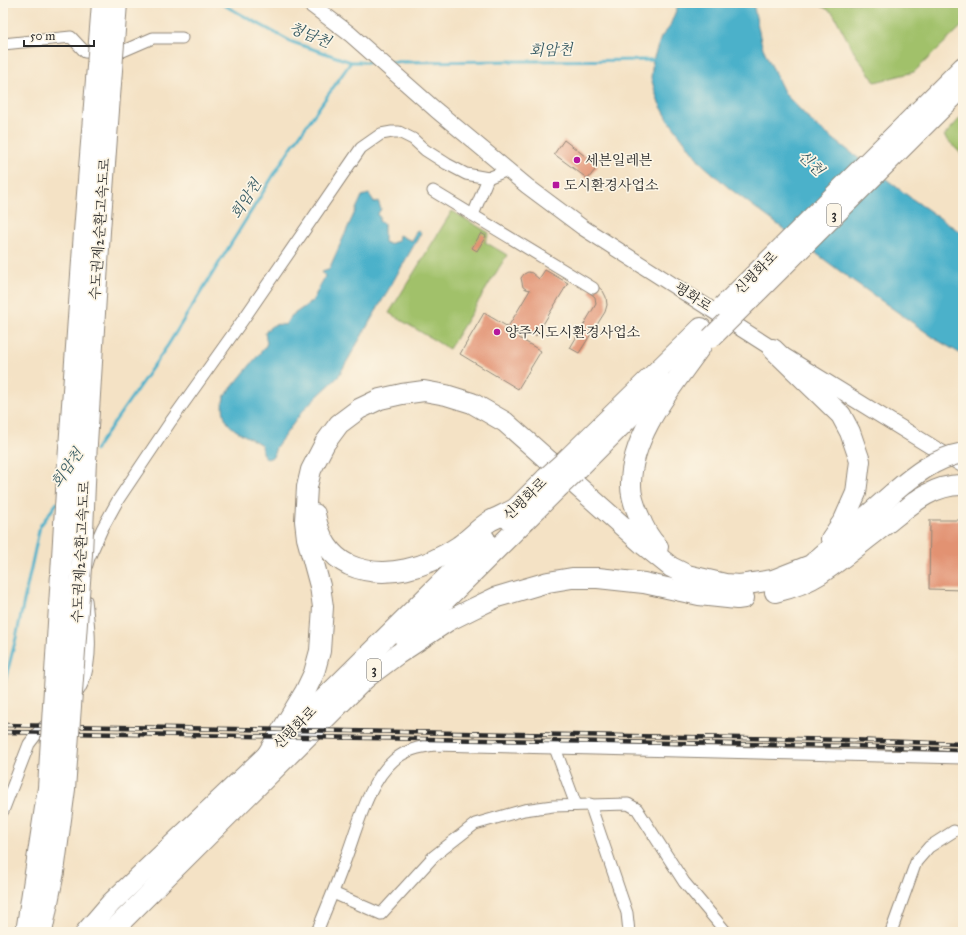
<svg xmlns="http://www.w3.org/2000/svg" width="966" height="935" font-family="'IM FELL Great Primer','Noto Serif KR',serif">
	<style>
		.green { fill: #a1c16a; stroke: #66764a }
		.water { fill: #4bb1ca; stroke: #3b6e7a }
		.lines { fill: none; stroke-linecap: round; stroke-linejoin: round }
		.stream { stroke: #4bb1ca; stroke-width: 3 }
		.building { fill: #e29272 }
		.street-casing { stroke: #908678; stroke-width: 13 }
		.secondary-casing { stroke: #908678; stroke-width: 17 }
		.highway-casing { stroke: #908678; stroke-width: 22 }
		.street { stroke: #fff; stroke-width: 11 }
		.secondary { stroke: #fff; stroke-width: 15 }
		.highway { stroke: #fff; stroke-width: 20 }
		.rail-casing { stroke: #2b2b2b; stroke-width: 4.5 }
		.rail { stroke: #fcf5e5; stroke-width: 3; stroke-dasharray: 9; stroke-linecap: butt }
		.highway-bridge-casing { stroke: #908678; stroke-width: 22; stroke-linecap: butt }
		.highway-bridge { stroke: #fff; stroke-width: 20 }
		.poi-dot { fill: #b5179e; stroke: #fcf5e5; stroke-width: 1.5 }
		.labels { text-anchor: middle; dominant-baseline: central; stroke-width: 3.5; stroke-linejoin: round; paint-order: stroke }
		.shield { fill: #fcf5e5; stroke: #6a6863; stroke-width: 1 }
		.shield-label { font-size: 13px; font-weight: bold; fill: #2b2b2b }
		.poi-label { font-size: 14px; fill: #2b2b2b; stroke: #fcf5e5; text-anchor: start }
		.street-label { font-size: 14px; fill: #2b2b2b; stroke: #fcf5e5 }
		.water-label { font-size: 15px; font-style: italic; fill: #365a63; stroke: #fcf5e5 }
	</style>
	<rect width="100%" height="100%" fill="#fcf5e5"/>
	<filter id="ink" filterUnits="userSpaceOnUse"><feTurbulence type="fractalNoise" baseFrequency=".025" numOctaves="2"/><feDisplacementMap in="SourceGraphic" scale="8" xChannelSelector="R" yChannelSelector="G"/><feConvolveMatrix kernelMatrix="1 2 1 2 8 2 1 2 1" color-interpolation-filters="sRGB"/></filter>
	<filter id="wash" filterUnits="userSpaceOnUse"><feTurbulence type="fractalNoise" baseFrequency=".012" numOctaves="4" result="noise"/><feDisplacementMap in="SourceGraphic" scale="16" xChannelSelector="R" yChannelSelector="G"/><feGaussianBlur stdDeviation="0.9" result="paint"/><feColorMatrix in="noise" values="0 0 0 0 0 0 0 0 0 0 0 0 0 0 0 0 0 1.4 0 .05"/><feComposite in="paint" operator="in"/></filter>
	<g filter="url(#wash)">
		<rect width="100%" height="100%" fill="#f4e2c5"/>
		<g class="green">
			<path d="M 817,3 L 963,3 L 963,25 L 914,72 L 875,82 L 854,52 L 833,13 Z"/>
			<path d="M 963,115 L 963,156 L 944,136 Z"/>
			<path d="M 452,211 L 489,233 L 485,242 L 507,255 L 449,349 L 389,313 Z"/>
		</g>
		<g class="water">
			<path d="M 679,3 L 753,3 L 762,46 L 785,94 L 815,125 L 911,198 L 963,234 L 963,355 L 937,340 L 845,275 L 729,188 L 701,163 L 669,121 L 658,101 L 651,78 L 653,60 L 661,37 L 669,28 Z"/>
			<path d="M 369,194 L 375,203 L 378,201 L 381,209 L 377,215 L 380,217 L 379,221 L 384,224 L 384,242 L 389,244 L 398,241 L 399,235 L 412,241 L 416,231 L 419,230 L 421,233 L 338,377 L 305,408 L 276,447 L 273,457 L 267,459 L 262,453 L 262,446 L 260,444 C 237,430 219,428 224,397 L 265,347 L 267,343 L 265,333 C 271,325 275,323 285,325 L 291,316 L 307,305 L 309,302 L 312,302 L 325,276 L 322,272 L 328,270 L 330,267 L 362,196 Z"/>
		</g>
		<g class="lines">
			<g class="stream">
				<path d="M 220,3 L 292,42 L 351,62"/>
				<path d="M 390,62 L 657,60"/>
				<path d="M 95,450 L 168,345 L 288,152 L 351,62 L 373,62"/>
				<path d="M 3,689 L 16,638 L 40,526 L 57,503"/>
			</g>
		</g>
		<g id="blocks">
			<g class="building">
				<path d="M 564,140 L 598,166 L 588,179 L 554,154 Z"/>
				<path d="M 481,233 L 486,236 L 477,251 L 472,248 Z"/>
				<path d="M 545,270 L 568,283 L 536,336 L 524,329 L 519,338 L 541,351 L 518,389 L 460,354 L 484,313 L 508,327 L 530,290 L 526,289 L 523,287 L 521,278 L 524,274 L 528,272 L 532,273 L 539,279 Z"/>
				<path d="M 595,284 L 603,291 L 606,297 L 607,305 L 605,312 L 579,353 L 570,348 L 596,304 L 595,297 L 589,292 Z"/>
				<path d="M 930,520 L 963,520 L 963,590 L 929,589 Z"/>
			</g>
		</g>
	</g>
	<g filter="url(#ink)">
		<use href="#blocks" fill-opacity="0" stroke="#908678" stroke-width="1"/>
		<g class="lines">
			<g class="street-casing">
				<g id="street">
					<path d="M 3,44 L 71,37 L 85,52 L 116,54 L 153,38 L 182,38"/>
					<path d="M 433,191 L 593,288"/>
					<path d="M 473,215 L 488,178"/>
					<path d="M 87,565 L 89,558 L 102,529 L 118,500 L 171,421 L 245,317 L 361,148 L 381,134 L 392,132 L 399,132 L 413,139 L 425,150 L 447,164 L 466,174 L 488,178 L 508,170"/>
					<path d="M 75,696 C 78,692 81,687 83,682 C 93,657 89,627 86,600"/>
					<path d="M 555,748 L 576,805"/>
					<path d="M 590,804 L 627,913 L 629,932"/>
					<path d="M 3,811 L 29,744 L 39,731 L 52,720"/>
					<path d="M 333,893 L 381,914 L 434,856 L 475,824 L 524,810 L 553,806 L 628,804 L 637,809 L 684,882 L 726,932"/>
					<path d="M 317,932 C 327,906 338,881 347,855 C 358,825 369,781 394,760 C 406,750 419,747 434,745 L 963,758"/>
					<path d="M 891,932 L 916,862 L 929,847 L 954,831"/>
				</g>
			</g>
			<g class="secondary-casing">
				<path id="secondary" d="M 309,3 L 350,34 L 436,110 L 527,186 L 582,227 L 773,349 L 932,447 L 963,465"/>
			</g>
			<g class="highway-casing">
				<g id="highway">
					<path d="M 947,83 L 963,67"/>
					<path d="M 773,349 L 841,415 L 850,432 L 860,461 L 856,493 L 844,520 L 831,539"/>
					<path d="M 565,461 L 701,328"/>
					<path d="M 575,472 L 664,383"/>
					<path d="M 315,514 C 319,536 328,555 349,565 C 385,581 428,567 459,546 C 470,538 479,528 490,521 C 498,517 507,513 515,509"/>
					<path d="M 506,518 L 546,478"/>
					<path d="M 658,547 C 649,539 643,526 639,516 C 635,507 631,496 631,486 C 630,435 673,386 701,346"/>
					<path d="M 775,592 C 792,588 806,583 820,574 C 843,559 864,541 886,524 C 909,506 932,484 963,485"/>
					<path d="M 405,640 L 557,489"/>
					<path d="M 366,678 L 398,654 L 448,621 L 472,609 L 497,597 L 548,582 L 572,578 L 598,578 L 644,583 L 699,595 L 737,599 L 744,598"/>
					<path d="M 267,755 L 305,692 L 314,673 L 320,651 L 323,607 L 320,586 L 307,538 L 305,521 L 307,487 L 311,470 L 325,443 L 339,424 L 359,409 L 380,399 L 402,394 L 424,391 L 446,395 L 472,403 L 505,422 L 645,546 L 671,567 L 687,575 L 725,584 L 740,585 L 773,580 L 811,565 L 893,493"/>
					<path d="M 86,932 L 111,903 L 267,755 L 485,539"/>
					<path d="M 111,932 L 376,668"/>
				</g>
			</g>
			<use href="#street" class="street"/>
			<use href="#secondary" class="secondary"/>
			<use href="#highway" class="highway"/>
			<g class="rail-casing">
				<g id="rail">
					<path d="M 3,725 L 849,740 L 963,744"/>
					<path d="M 3,732 L 853,746 L 963,750"/>
				</g>
			</g>
			<use href="#rail" class="rail"/>
			<g class="highway-bridge-casing">
				<g id="highway-bridge">
					<path d="M 723,306 L 947,83"/>
					<path d="M 711,338 L 957,93"/>
					<path d="M 546,478 L 565,461"/>
					<path d="M 557,489 L 575,472"/>
					<path d="M 893,493 C 914,475 935,458 963,453"/>
					<path d="M 26,932 L 48,788 L 66,491 L 84,232 L 102,3"/>
					<path d="M 42,932 L 54,872 L 65,789 L 82,554 L 86,460 L 100,231 L 117,3"/>
				</g>
			</g>
			<use href="#highway-bridge" class="highway-bridge"/>
		</g>
	</g>
	<g class="poi-dot">
		<circle cx="577" cy="160" r="4"/>
		<rect x="552" y="181" width="8" height="8" rx="2"/>
		<circle cx="497" cy="332" r="4"/>
	</g>
	<g class="labels">
		<g class="shield">
			<rect x="827" y="204" width="14" height="22" rx="3"/>
			<rect x="367" y="659" width="14" height="22" rx="3"/>
		</g>
		<g class="shield-label">
			<text x="834" y="215">3</text>
			<text x="374" y="670">3</text>
		</g>
		<g class="poi-label">
			<text x="585" y="160">세븐일레븐</text>
			<text x="564" y="185">도시환경사업소</text>
			<text x="505" y="332">양주시도시환경사업소</text>
		</g>
		<g class="street-label">
			<text transform="translate(100 229) rotate(-86)">수도권제2순환고속도로</text>
			<text transform="translate(756 273) rotate(-45)">신평화로</text>
			<text transform="translate(693 297) rotate(33)">평화로</text>
			<text transform="translate(525 499) rotate(-44)">신평화로</text>
			<text transform="translate(81 552) rotate(-87)">수도권제2순환고속도로</text>
			<text transform="translate(295 728) rotate(-45)">신평화로</text>
		</g>
		<g class="water-label">
			<text transform="translate(310 35) rotate(22)">청담천</text>
			<text transform="translate(551 50) rotate(-1)">회암천</text>
			<text transform="translate(811 163) rotate(44)">신천</text>
			<text transform="translate(246 199) rotate(-58)">회암천</text>
			<text transform="translate(67 468) rotate(-55)">회암천</text>
		</g>
	</g>
	<rect width="966" height="935" fill="none" stroke="#fcf5e5" stroke-width="16"/>
	<path d="M24 40v6h70v-6" fill="none" stroke="#2b2b2b" stroke-width="2"/>
	<text x="30" y="40" font-size="12" fill="#2b2b2b" stroke="#fcf5e5" stroke-width="3" paint-order="stroke">50 m</text>
</svg>
